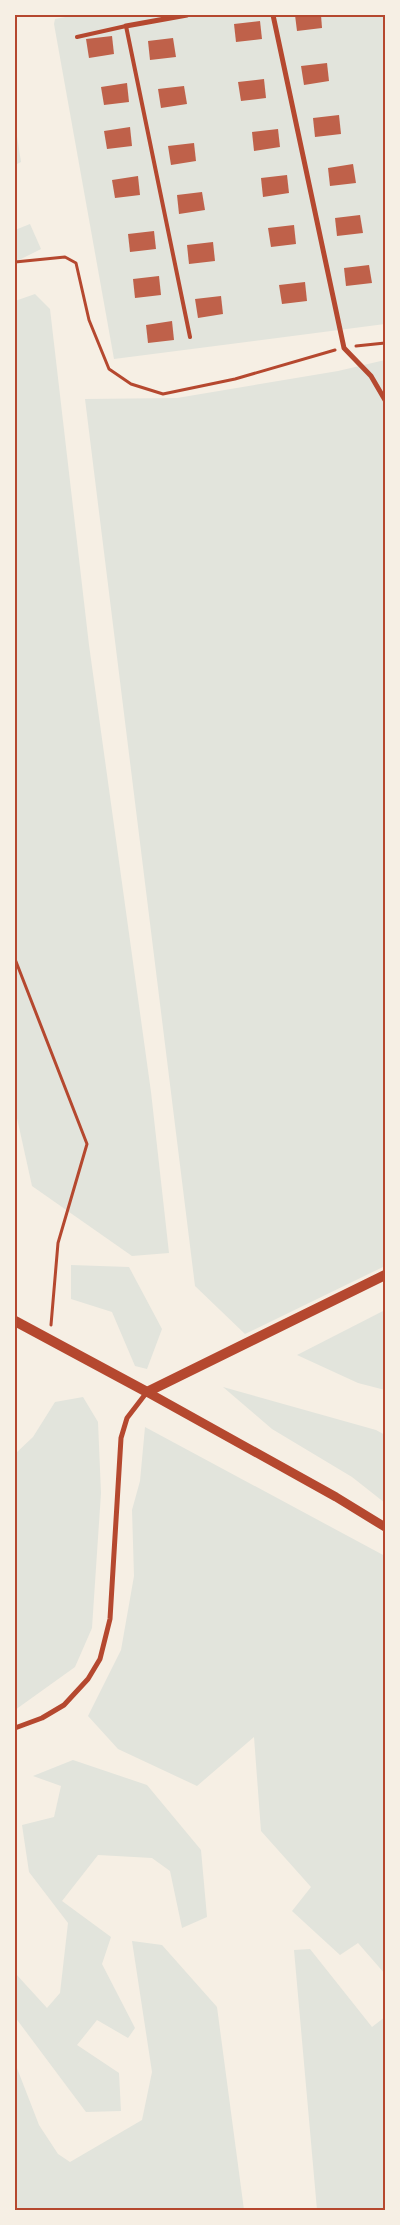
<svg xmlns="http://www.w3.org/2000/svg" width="400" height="2225" font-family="Ubuntu,sans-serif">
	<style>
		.green { fill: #e2e4dc }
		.building { fill: #bf614a }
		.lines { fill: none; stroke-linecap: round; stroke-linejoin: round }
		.path { stroke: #b5482f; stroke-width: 3 }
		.service { stroke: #b5482f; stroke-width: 4 }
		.minor { stroke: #b5482f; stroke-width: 5 }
		.tertiary { stroke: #b5482f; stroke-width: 9 }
		.secondary { stroke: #b5482f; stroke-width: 10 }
		.neatline { fill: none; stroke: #b5482f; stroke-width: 2 }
	</style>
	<rect width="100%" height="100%" fill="#f6efe4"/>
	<g class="green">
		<path d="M 76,15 L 385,15 L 385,324 L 114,359 L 54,24 L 55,19 Z"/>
		<path d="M 15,123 L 21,162 L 15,165 Z"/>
		<path d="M 30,224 L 41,249 L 15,262 L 15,230 Z"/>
		<path d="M 35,294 L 50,309 L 89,645 L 151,1092 L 169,1253 L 132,1256 L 32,1186 L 15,1109 L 15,301 Z"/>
		<path d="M 385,360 L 385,1266 L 245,1334 L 195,1286 L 85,399 L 177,398 L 338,371 Z"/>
		<path d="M 71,1265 L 129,1267 L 162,1329 L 147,1369 L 135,1366 L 112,1312 L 71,1299 Z"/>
		<path d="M 385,1310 L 385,1390 L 358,1383 L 297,1355 Z"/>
		<path d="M 223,1387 L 376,1430 L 385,1435 L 385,1503 L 352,1477 L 272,1429 Z"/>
		<path d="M 83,1397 L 98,1422 L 101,1493 L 92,1628 L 75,1667 L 15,1710 L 15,1454 L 33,1437 L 55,1402 Z"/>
		<path d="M 145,1427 L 385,1556 L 385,1974 L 358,1943 L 340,1955 L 292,1911 L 311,1887 L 261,1831 L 254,1737 L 197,1786 L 118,1749 L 88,1716 L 121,1650 L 134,1576 L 132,1510 L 140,1481 Z"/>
		<path d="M 73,1760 L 147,1785 L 201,1850 L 207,1917 L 182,1928 L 170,1871 L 152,1858 L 98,1855 L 62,1901 L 111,1937 L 102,1964 L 135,2028 L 128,2038 L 97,2020 L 77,2045 L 119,2073 L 121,2111 L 86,2112 L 15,2017 L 15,1973 L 47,2008 L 60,1993 L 68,1923 L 29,1872 L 22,1825 L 54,1817 L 61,1786 L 33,1776 Z"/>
		<path d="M 132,1941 L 162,1945 L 217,2007 L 244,2210 L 15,2210 L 15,2063 L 39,2125 L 58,2154 L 70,2162 L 142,2120 L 152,2072 Z"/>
		<path d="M 310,1949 L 372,2027 L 385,2017 L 385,2210 L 317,2210 L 294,1950 Z"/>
	</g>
	<g class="building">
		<path d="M 295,15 L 321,15 L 322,28 L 297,31 Z"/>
		<path d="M 260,21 L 262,39 L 236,42 L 234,24 Z"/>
		<path d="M 112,36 L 114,54 L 89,58 L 86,39 Z"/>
		<path d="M 173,38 L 176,57 L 150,60 L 148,41 Z"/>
		<path d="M 327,63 L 329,81 L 304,85 L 301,66 Z"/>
		<path d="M 264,79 L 266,98 L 241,101 L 238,82 Z"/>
		<path d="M 127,83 L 129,102 L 104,105 L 101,87 Z"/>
		<path d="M 184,86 L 187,104 L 161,108 L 158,89 Z"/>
		<path d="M 339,115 L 341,134 L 315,137 L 313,118 Z"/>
		<path d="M 130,127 L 132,146 L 107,149 L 104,131 Z"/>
		<path d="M 278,129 L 280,147 L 254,151 L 252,132 Z"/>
		<path d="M 194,143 L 196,161 L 171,165 L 168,146 Z"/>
		<path d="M 353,164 L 356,183 L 330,186 L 328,168 Z"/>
		<path d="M 287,175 L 289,193 L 263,197 L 261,178 Z"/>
		<path d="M 138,176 L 140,195 L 115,198 L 112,180 Z"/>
		<path d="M 202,192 L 205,210 L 179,214 L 177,195 Z"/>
		<path d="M 360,215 L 363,233 L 337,236 L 335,218 Z"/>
		<path d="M 294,225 L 296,244 L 271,247 L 268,228 Z"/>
		<path d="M 154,231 L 156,249 L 130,252 L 128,234 Z"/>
		<path d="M 213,242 L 215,261 L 189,264 L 187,245 Z"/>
		<path d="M 369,265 L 372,283 L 346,286 L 344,268 Z"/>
		<path d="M 159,276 L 161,295 L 135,298 L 133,279 Z"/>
		<path d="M 305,282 L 307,301 L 282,304 L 279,285 Z"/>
		<path d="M 221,296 L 223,314 L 198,318 L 195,299 Z"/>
		<path d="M 172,321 L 174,340 L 148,343 L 146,325 Z"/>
	</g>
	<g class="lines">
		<g class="path">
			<path d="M 15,262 L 65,257 L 76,263 L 89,320 L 109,369 L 131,384 L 163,394 L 235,379 L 335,350"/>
			<path d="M 356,346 L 385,343"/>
			<path d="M 15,959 L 87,1144 L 58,1243 L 51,1325"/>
		</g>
		<path class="service" d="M 77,37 L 126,26 L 190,337"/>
		<g class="minor">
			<path d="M 273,15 L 344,348 L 371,376 L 385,400"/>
			<path d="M 126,26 L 187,15"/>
			<path d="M 15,1728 L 42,1718 L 64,1705 L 88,1679 L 100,1659 L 110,1619 L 121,1438 L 127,1418 L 147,1392"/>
		</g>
		<path class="tertiary" d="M 147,1392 L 336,1497 L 385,1527"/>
		<path class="secondary" d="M 15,1321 L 147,1392 L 385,1275"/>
	</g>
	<rect width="400" height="2225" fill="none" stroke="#f6efe4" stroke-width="32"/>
	<rect x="16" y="16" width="368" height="2193" class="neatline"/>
</svg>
